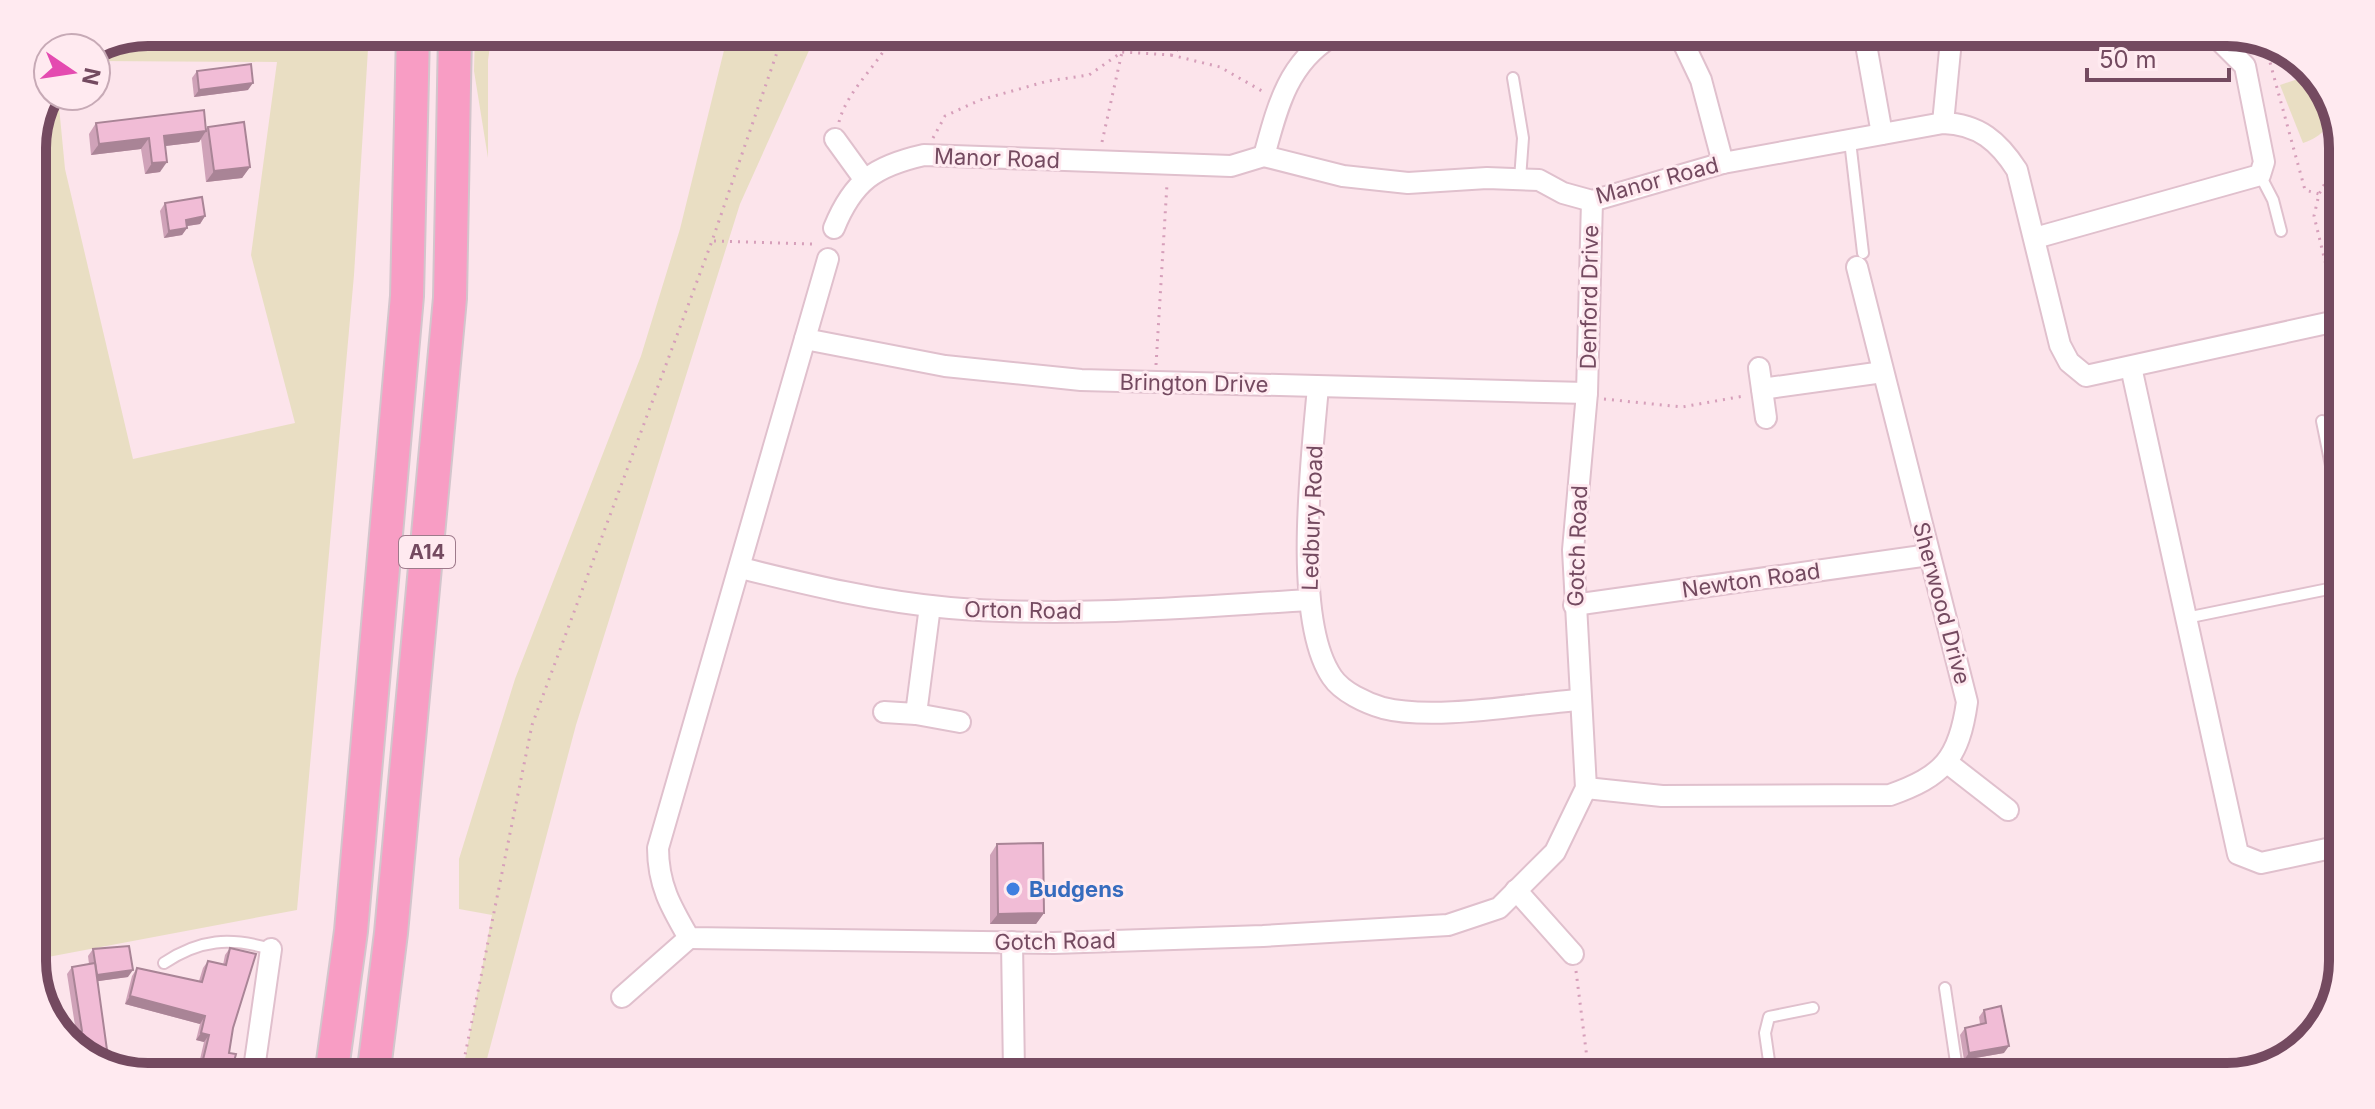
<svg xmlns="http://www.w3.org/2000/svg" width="2375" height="1109" font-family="Inter,sans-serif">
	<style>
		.green { fill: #e9dec3 }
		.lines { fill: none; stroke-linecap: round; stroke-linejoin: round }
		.service-casing { stroke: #e0c0cd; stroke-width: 14 }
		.minor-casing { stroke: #e0c0cd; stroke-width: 24 }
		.trunk-casing { stroke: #d3c5cc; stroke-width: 36 }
		.path { stroke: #d69fba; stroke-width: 3; stroke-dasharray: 2 6; stroke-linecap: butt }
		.service { stroke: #fff; stroke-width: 10 }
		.minor { stroke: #fff; stroke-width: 20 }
		.trunk { stroke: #f89dc4; stroke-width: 32 }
		.wall { fill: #cfa2b8 }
		.shaded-wall { fill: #a98496 }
		.building { fill: #f1bcd6; stroke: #a98496; stroke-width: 2 }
		.shop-dot { fill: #3f7fe0; stroke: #ffeaf0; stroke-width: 3 }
		.labels { text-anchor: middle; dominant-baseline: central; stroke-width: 6; stroke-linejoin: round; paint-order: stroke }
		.shield { fill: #ffeaf0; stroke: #9e7a8b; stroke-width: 2 }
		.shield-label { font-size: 20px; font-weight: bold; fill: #744a60 }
		.street-label { font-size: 22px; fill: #744a60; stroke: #ffeaf0 }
		.shop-label { font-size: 22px; font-weight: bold; fill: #366cbe; stroke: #ffeaf0; text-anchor: start }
		.rim { fill: none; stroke: #744a60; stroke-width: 10 }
	</style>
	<rect width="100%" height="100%" fill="#fce4eb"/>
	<g class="green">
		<path d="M 148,32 L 369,33 L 354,275 L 297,910 L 32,960 L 32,141 L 52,96 L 58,96 L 65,169 L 133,459 L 295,423 L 251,255 L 277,62 L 96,61 L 96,53 Z"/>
		<path d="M 475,33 L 492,33 L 488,60 L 488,158 L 474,71 Z"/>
		<path d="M 728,34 L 816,35 L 740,204 L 576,725 L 484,1070 L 463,1070 L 492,915 L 459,909 L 459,859 L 515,679 L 641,356 L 680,229 Z"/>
		<path d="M 2295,80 C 2339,83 2347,129 2303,143 L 2280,85 Z"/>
	</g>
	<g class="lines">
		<g class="service-casing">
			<g id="service">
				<path d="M 1513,78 L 1523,138 L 1520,179"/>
				<path d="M 1850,141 L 1863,253"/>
				<path d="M 2260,175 L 2273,200 L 2281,231"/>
				<path d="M 2322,421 L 2339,505"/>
				<path d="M 2186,618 L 2338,587"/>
				<path d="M 164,963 C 200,939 230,937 271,949"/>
				<path d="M 1945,988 L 1958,1076"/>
				<path d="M 1771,1075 L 1765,1033 L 1769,1017 L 1813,1008"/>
			</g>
		</g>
		<g class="minor-casing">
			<g id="minor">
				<path d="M 1681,38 L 1701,80 L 1723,163"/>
				<path d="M 1865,39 L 1882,134"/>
				<path d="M 1943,123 L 1951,40"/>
				<path d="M 835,139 L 864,179"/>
				<path d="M 1264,156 C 1277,109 1287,64 1331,37"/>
				<path d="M 834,228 C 853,181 875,166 924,155 L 1231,166 L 1264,156 L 1343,176 L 1408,183 L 1487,178 L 1539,180 L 1563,193 L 1592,201 L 1723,163 L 1943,123 C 1979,124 1999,142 2017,170 L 2060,345 L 2069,362 L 2086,376 L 2341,320"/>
				<path d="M 2035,238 L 2260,175 L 2264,162 L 2245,66 L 2220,41"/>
				<path d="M 828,259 L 658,848 C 658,885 671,907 689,938 L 1054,943 L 1263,936 L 1448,925 L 1499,908 L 1555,852 L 1586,788 L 1573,550 L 1587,393 L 1592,201"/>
				<path d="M 805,339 L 945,366 L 1081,380 L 1587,393"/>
				<path d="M 2131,367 L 2238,854 L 2261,863 L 2336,847"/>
				<path d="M 1759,368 L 1766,418"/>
				<path d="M 1318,387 C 1312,456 1292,619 1332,677 C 1342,692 1366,703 1383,708 C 1434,721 1524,704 1578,700"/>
				<path d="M 1762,389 L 1883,372"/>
				<path d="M 741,568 C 809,585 880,602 950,608 C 1070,618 1190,607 1309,600"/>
				<path d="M 1574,605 L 1929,555"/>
				<path d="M 884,712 L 916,714 L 930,606"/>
				<path d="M 916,714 L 960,722"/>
				<path d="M 1949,764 L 2008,810"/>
				<path d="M 1586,788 L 1662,796 L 1890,795 C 1943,776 1959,759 1967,702 L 1857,267"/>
				<path d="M 1516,890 L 1573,954"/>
				<path d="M 1012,942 L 1014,1072"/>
				<path d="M 622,997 L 689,938"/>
				<path d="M 254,1069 L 271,949"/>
			</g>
		</g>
		<g class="trunk-casing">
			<g id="trunk">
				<path d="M 332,1069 L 351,931 L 407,296 L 413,33"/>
				<path d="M 374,1069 L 391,933 L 450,298 L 455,33"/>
			</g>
		</g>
		<g class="path">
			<path d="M 2259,54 L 2290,55"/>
			<path d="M 1171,55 L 1220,67 L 1262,91"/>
			<path d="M 2268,55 L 2305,190 L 2319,194"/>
			<path d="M 839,122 C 847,90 878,66 893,35"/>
			<path d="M 933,138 L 945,116 L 980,100 L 1048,81 L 1089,75 L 1122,52 L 1171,55 L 1194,36"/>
			<path d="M 1102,142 L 1122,52"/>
			<path d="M 714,241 L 814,244"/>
			<path d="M 2335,302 L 2314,216 L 2319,194 L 2343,151"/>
			<path d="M 1156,365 L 1167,184"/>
			<path d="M 1604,399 L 1682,407 L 1744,396"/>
			<path d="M 1576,971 L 1589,1074"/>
			<path d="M 462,1070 L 532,725 L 712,241 L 783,35"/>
		</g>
		<use href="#service" class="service"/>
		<use href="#minor" class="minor"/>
		<use href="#trunk" class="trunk"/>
	</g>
	<g class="wall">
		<path d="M 197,71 L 248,90 L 194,97 L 192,78 Z"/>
		<path d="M 96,123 L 206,129 L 208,127 L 250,167 L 242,178 L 206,182 L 201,139 L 199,142 L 165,146 L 160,172 L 145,174 L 141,149 L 91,155 L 89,134 Z"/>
		<path d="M 165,203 L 205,216 L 200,224 L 187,226 L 187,228 L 182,235 L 164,238 L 160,211 Z"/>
		<path d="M 997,844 L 1044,913 L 1036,924 L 990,924 L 990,855 Z"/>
		<path d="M 230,948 L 233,1028 L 229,1053 L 232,1069 L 198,1068 L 204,1042 L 196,1040 L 200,1024 L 125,1004 L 132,976 L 137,968 L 199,981 L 203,968 L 208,961 L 223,965 L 225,955 Z"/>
		<path d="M 93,949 L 128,977 L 98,981 L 102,1058 L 76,1032 L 67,974 L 72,967 L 89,964 L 88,956 Z"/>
		<path d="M 1984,1010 L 2004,1053 L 1964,1060 L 1960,1035 L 1965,1028 L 1980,1024 L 1979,1017 Z"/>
	</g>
	<g class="shaded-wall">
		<path d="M 253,83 L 248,90 L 194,97 L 199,90 Z"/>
		<path d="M 206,131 L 199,142 L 157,147 L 164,136 Z"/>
		<path d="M 149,138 L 141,149 L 91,155 L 99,144 Z"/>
		<path d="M 167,162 L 160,172 L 145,174 L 152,163 Z"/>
		<path d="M 250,167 L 242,178 L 206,182 L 214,171 Z"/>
		<path d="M 205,216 L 200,224 L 181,227 L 186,220 Z"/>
		<path d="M 187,228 L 182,235 L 164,238 L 169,231 Z"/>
		<path d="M 1044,913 L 1036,924 L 990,924 L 998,914 Z"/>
		<path d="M 133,970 L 128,977 L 92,982 L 97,975 Z"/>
		<path d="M 130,996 L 205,1016 L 200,1024 L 125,1004 Z"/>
		<path d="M 201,1033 L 209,1035 L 204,1042 L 196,1040 Z"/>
		<path d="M 2009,1046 L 2004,1053 L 1964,1060 L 1969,1053 Z"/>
		<path d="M 107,1050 L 102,1058 L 92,1060 L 86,1054 Z"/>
	</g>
	<g class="building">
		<path d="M 251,64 L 253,83 L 199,90 L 197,71 Z"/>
		<path d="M 204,110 L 206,131 L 164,136 L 167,162 L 152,163 L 149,138 L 99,144 L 96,123 Z"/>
		<path d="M 244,122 L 250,167 L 214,171 L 208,127 Z"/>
		<path d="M 202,197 L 205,216 L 186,220 L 187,228 L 169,231 L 165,203 Z"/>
		<path d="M 1043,843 L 1044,913 L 998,914 L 997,844 Z"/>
		<path d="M 129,946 L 133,970 L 97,975 L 93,949 Z"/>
		<path d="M 230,948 L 256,954 L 233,1028 L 229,1053 L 236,1054 L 232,1069 L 201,1068 L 209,1035 L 201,1033 L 205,1016 L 130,996 L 137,968 L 202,982 L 208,961 L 226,965 Z"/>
		<path d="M 95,963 L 107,1050 L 86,1054 L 60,1035 L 82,1031 L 72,967 Z"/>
		<path d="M 2001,1006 L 2009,1046 L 1969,1053 L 1965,1028 L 1986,1023 L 1984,1010 Z"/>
		<path d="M 115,1058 L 155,1068 L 112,1068 Z"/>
		<path d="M 165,1060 L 194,1068 L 163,1068 Z"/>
	</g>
	<circle class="shop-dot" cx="1013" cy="889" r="8"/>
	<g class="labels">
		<rect class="shield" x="399" y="536" width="56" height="32" rx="6"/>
		<g class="shield-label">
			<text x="427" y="552">A14</text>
		</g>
		<g class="street-label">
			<text transform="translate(997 158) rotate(2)">Manor Road</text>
			<text transform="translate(1657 180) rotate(-15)">Manor Road</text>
			<text transform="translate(1589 297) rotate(-89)">Denford Drive</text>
			<text transform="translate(1194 383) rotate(1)">Brington Drive</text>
			<text transform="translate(1312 518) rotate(-88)">Ledbury Road</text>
			<text transform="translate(1577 546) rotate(-88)">Gotch Road</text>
			<text transform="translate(1751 580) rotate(-8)">Newton Road</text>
			<text transform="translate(1942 603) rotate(75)">Sherwood Drive</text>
			<text transform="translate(1023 610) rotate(1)">Orton Road</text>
			<text transform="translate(1055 941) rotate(-1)">Gotch Road</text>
		</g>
		<g class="shop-label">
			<text x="1029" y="889">Budgens</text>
		</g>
	</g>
	<path d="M0 0H2375V1109H0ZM148 46H2227A102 102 0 0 1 2329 148V961A102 102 0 0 1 2227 1063H148A102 102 0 0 1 46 961V148A102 102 0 0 1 148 46Z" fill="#ffeaf0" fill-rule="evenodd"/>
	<path class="rim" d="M148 46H2227A102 102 0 0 1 2329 148V961A102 102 0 0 1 2227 1063H148A102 102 0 0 1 46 961V148A102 102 0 0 1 148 46Z"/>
	<g transform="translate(72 72) rotate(103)"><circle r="38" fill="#ffeaf0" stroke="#c7aab6" stroke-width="2"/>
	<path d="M0-6L14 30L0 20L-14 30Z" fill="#e44bb0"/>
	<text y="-12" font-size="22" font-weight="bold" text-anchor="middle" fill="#744a60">N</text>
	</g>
	<path d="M2087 68v12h142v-12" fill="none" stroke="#744a60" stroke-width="4"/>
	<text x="2099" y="68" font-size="24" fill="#744a60" stroke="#ffeaf0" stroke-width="6" paint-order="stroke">50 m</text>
</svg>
